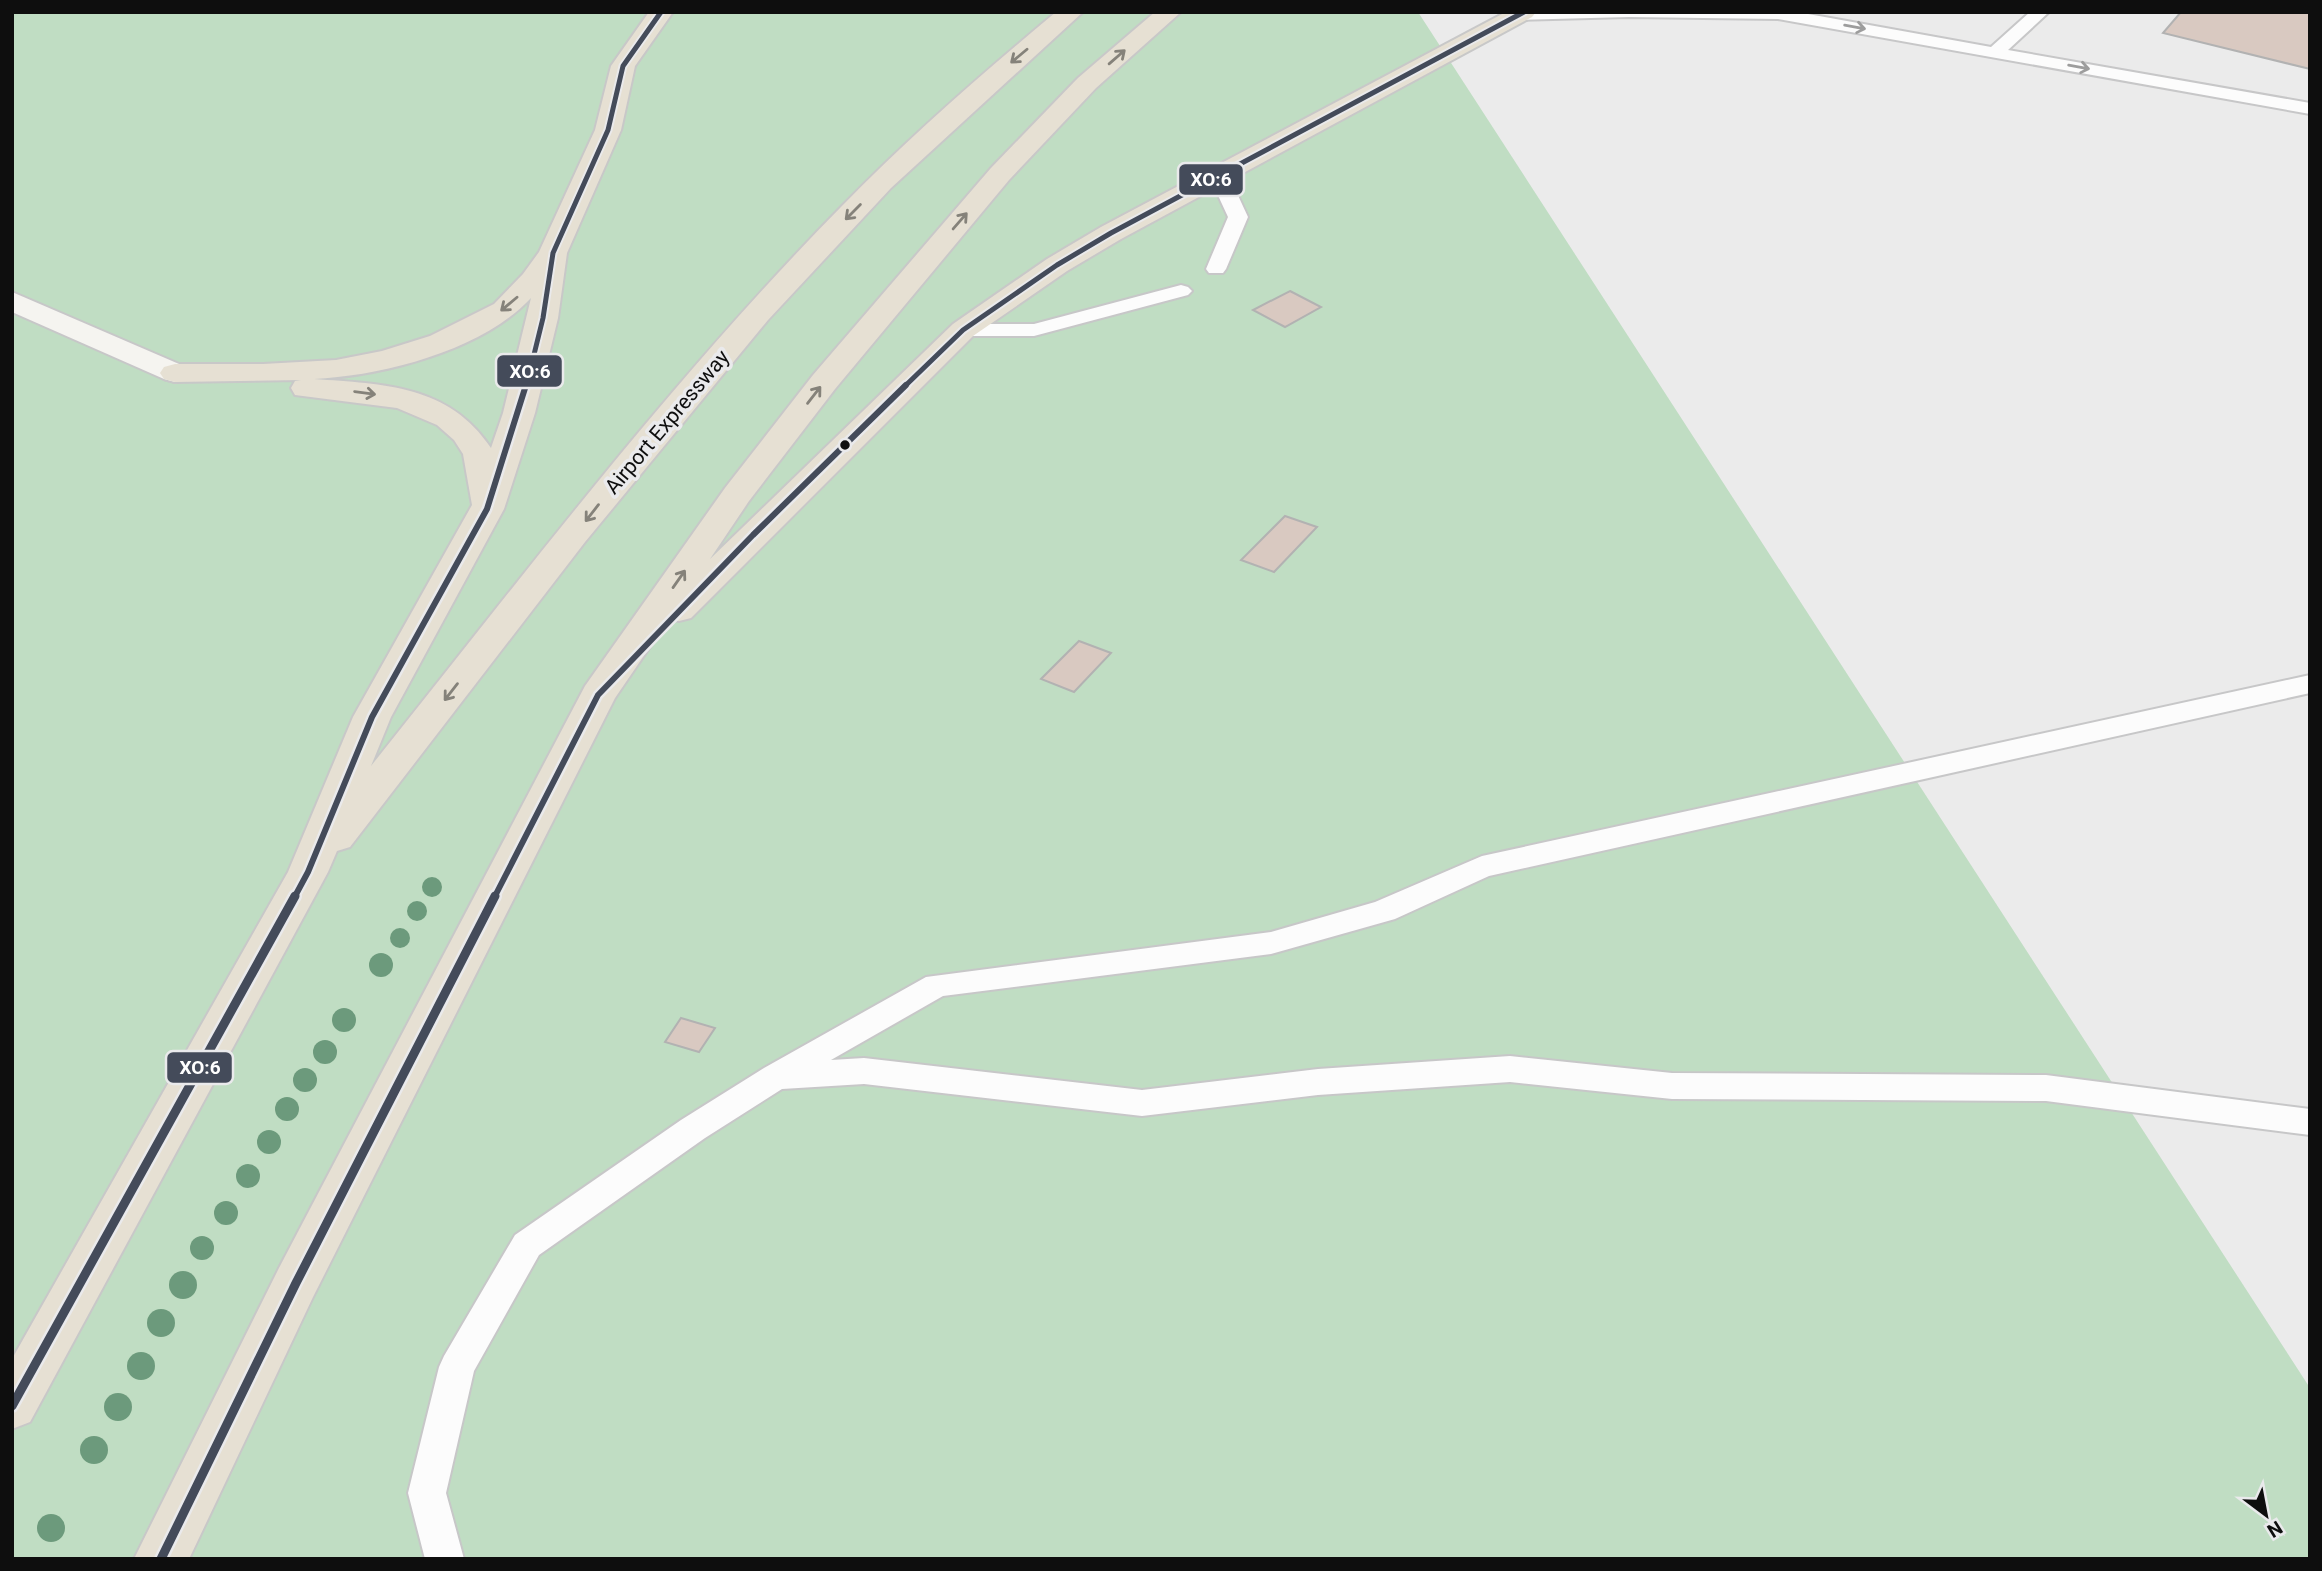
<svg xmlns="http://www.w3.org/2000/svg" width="2322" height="1571" font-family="Roboto,sans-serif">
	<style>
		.green { fill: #c0ddc3 }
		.building { fill: #d9c9c1; stroke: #b2b2b2; stroke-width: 2 }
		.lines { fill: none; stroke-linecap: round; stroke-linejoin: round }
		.lane-casing { stroke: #c7c7c8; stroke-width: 4 }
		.secondary-casing { stroke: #c7c7c8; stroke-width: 4 }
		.highway-casing { stroke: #c8c8c8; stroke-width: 4 }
		.lane { fill: #fcfcfc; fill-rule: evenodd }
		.secondary { fill: #f5f4f0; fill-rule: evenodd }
		.highway { fill: #e6e0d3; fill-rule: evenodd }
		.bus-1-far2-casing { stroke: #eaeaec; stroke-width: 9 }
		.bus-1-far1-casing { stroke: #eaeaec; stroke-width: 11 }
		.bus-1-casing { stroke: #eaeaec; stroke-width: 14 }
		.bus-1-far2 { stroke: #444b5a; stroke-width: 5 }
		.bus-1-far1 { stroke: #444b5a; stroke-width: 6 }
		.bus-1 { stroke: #444b5a; stroke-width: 9 }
		.tree { fill: #6c9a7c }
		.oneway { stroke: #9d9d9d }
		.oneway2 { stroke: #85827a }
		.bus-dot { fill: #0e0e0e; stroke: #eaeaec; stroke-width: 2.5 }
		.labels { text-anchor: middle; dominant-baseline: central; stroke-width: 7; stroke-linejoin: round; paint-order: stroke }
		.street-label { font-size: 21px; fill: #0e0e0e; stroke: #eaeaec }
		.line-badge { stroke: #eaeaec; stroke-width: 2.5 }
		.badge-label { font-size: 19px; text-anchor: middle; font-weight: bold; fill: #fff }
	</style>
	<rect width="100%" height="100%" fill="#ebebeb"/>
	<path class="green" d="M 12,12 L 1418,12 L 2310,1388 L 2310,1559 L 12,1559 Z"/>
	<g class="building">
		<path d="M 2181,12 L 2310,12 L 2310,69 L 2163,33 Z"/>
		<path d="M 1290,291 L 1321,307 L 1285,327 L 1253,310 Z"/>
		<path d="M 1285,516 L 1317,527 L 1274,572 L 1241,560 Z"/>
		<path d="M 1079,641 L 1111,653 L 1074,692 L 1041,679 Z"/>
		<path d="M 681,1018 L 715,1028 L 699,1052 L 665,1042 Z"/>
	</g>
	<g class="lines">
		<g class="lane-casing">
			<g id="lane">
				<path d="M 1512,12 L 1797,12 L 1991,47 L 2030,12 L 2049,12 L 2008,50 L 2310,103 L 2310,114 L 1778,19 L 1629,17 L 1519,20 L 1513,19 L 1510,15 Z"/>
				<path d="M 1219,170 L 1229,176 L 1248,217 L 1226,269 L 1223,273 L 1209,273 L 1206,269 L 1228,217 L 1209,176 Z"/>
				<path d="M 1181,285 L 1188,287 L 1192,291 L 1188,295 L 1034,336 L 963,336 L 955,335 L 952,330 L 955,325 L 963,324 L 1034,324 Z"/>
				<path d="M 2310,675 L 2310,693 L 1489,876 L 1395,919 L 1271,954 L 943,996 L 831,1060 L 864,1058 L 1142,1090 L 1318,1069 L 1510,1056 L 1672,1073 L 2046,1075 L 2310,1109 L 2310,1135 L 2046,1101 L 1672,1099 L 1510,1082 L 1318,1095 L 1142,1116 L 864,1084 L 782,1089 L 705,1138 L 539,1255 L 474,1371 L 446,1493 L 464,1559 L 425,1559 L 408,1493 L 439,1367 L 444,1356 L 515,1235 L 681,1120 L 764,1068 L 926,977 L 1271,932 L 1375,902 L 1482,856 Z"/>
			</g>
		</g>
		<g class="secondary-casing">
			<path id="secondary" d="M 12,292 L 186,367 L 190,373 L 186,379 L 175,382 L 164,379 L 12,312 Z"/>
		</g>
		<g class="highway-casing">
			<g id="highway">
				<path d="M 649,12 L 673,12 L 635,66 L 621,130 L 567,253 L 558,318 L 535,413 L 504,509 L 391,717 L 371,766 C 523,576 670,381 841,207 C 908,138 982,74 1056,12 L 1083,12 L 891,188 L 768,320 L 585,542 L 350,847 L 337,851 L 328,872 L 30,1422 L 12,1429 L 12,1359 L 288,872 L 353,717 L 472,505 L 463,454 L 454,440 L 437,425 L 397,408 L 295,395 L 291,388 L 295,381 L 301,380 L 175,382 L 164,379 L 160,373 L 164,367 L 175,364 L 263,364 L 336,360 L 382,351 L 430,336 L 494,304 L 523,274 L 539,252 L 595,130 L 611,66 ZM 531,298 L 503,413 L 491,448 C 449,385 384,384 314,379 C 383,376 483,350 531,298 Z"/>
				<path d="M 1155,12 L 1181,12 L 1096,88 L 1009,180 L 835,389 L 749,501 L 710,559 L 953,324 L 1047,259 L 1101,227 L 1506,12 L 1536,12 L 1532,17 L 1121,239 L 1067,271 L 973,336 L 691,618 L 679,621 L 669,619 L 615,698 L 313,1297 L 189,1559 L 134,1559 L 279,1268 L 585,686 L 725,488 L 813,375 L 991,168 L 1078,78 Z"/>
			</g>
		</g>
		<use href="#lane" class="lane"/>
		<use href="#secondary" class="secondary"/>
		<use href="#highway" class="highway"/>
		<g class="bus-1-far2-casing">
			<g id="bus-1-far2">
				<path d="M 526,387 L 543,318 L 553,253 L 608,130 L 623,66 L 661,12"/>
				<path d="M 904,387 L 963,330 L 1057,265 L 1111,233 L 1524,12"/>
			</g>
		</g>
		<g class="bus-1-far1-casing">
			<g id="bus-1-far1">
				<path d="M 294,898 L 308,872 L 372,717 L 487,509 L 526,385"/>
				<path d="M 494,898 L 598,695 L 753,535 L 906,385"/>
			</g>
		</g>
		<g class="bus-1-casing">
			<g id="bus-1">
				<path d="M 12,1406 L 295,896"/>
				<path d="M 161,1559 L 296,1283 L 495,896"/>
			</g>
		</g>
		<use href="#bus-1-far2" class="bus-1-far2"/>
		<use href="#bus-1-far1" class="bus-1-far1"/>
		<use href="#bus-1" class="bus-1"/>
	</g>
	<g class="tree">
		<circle cx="432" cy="887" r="10"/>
		<circle cx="417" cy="911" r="10"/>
		<circle cx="400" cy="938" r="10"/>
		<circle cx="381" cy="965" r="12"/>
		<circle cx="344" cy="1020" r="12"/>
		<circle cx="325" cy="1052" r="12"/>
		<circle cx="305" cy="1080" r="12"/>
		<circle cx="287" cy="1109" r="12"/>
		<circle cx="269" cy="1142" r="12"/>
		<circle cx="248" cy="1176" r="12"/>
		<circle cx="226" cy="1213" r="12"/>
		<circle cx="202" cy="1248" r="12"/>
		<circle cx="183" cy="1285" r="14"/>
		<circle cx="161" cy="1323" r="14"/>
		<circle cx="141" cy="1366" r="14"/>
		<circle cx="118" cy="1407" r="14"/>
		<circle cx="94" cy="1450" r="14"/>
		<circle cx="51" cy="1528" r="14"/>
	</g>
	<defs><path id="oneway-shaft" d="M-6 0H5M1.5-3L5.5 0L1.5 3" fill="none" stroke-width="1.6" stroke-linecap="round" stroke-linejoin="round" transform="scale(1.75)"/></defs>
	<g class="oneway">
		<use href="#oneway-shaft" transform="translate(1855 27) rotate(10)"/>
		<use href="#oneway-shaft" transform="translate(2079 67) rotate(10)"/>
	</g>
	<g class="oneway2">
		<use href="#oneway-shaft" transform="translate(1019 56) rotate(140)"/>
		<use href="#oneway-shaft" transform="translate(1117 57) rotate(-41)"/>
		<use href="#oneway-shaft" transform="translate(853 212) rotate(135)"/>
		<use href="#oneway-shaft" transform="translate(960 221) rotate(-49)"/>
		<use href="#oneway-shaft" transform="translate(509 304) rotate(140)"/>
		<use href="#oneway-shaft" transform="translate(365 393) rotate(8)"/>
		<use href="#oneway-shaft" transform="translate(814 395) rotate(-52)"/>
		<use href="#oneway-shaft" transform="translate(592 513) rotate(128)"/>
		<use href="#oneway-shaft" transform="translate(679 579) rotate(-55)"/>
		<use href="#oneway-shaft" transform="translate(451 692) rotate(128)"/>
	</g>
	<circle class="bus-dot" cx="845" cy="445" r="6"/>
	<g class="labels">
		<g class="street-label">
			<text transform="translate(667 422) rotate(-50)">Airport Expressway</text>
		</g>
	</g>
	<g class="line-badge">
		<rect x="1178" y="163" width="66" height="33" rx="7" fill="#444b5a"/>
		<rect x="496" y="354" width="67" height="34" rx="7" fill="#444b5a"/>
		<rect x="166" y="1051" width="67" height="33" rx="7" fill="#444b5a"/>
	</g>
	<g class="badge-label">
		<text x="1211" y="186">ХО:6</text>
		<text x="530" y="378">ХО:6</text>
		<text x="200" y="1074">ХО:6</text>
	</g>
	<rect width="2322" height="1571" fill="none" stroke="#0e0e0e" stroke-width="28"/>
	<g transform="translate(2266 1515) rotate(148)" stroke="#eaeaec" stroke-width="5" paint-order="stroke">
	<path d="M0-5L12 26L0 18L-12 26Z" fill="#0e0e0e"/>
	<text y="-10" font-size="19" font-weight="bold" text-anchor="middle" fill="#0e0e0e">N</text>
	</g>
</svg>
